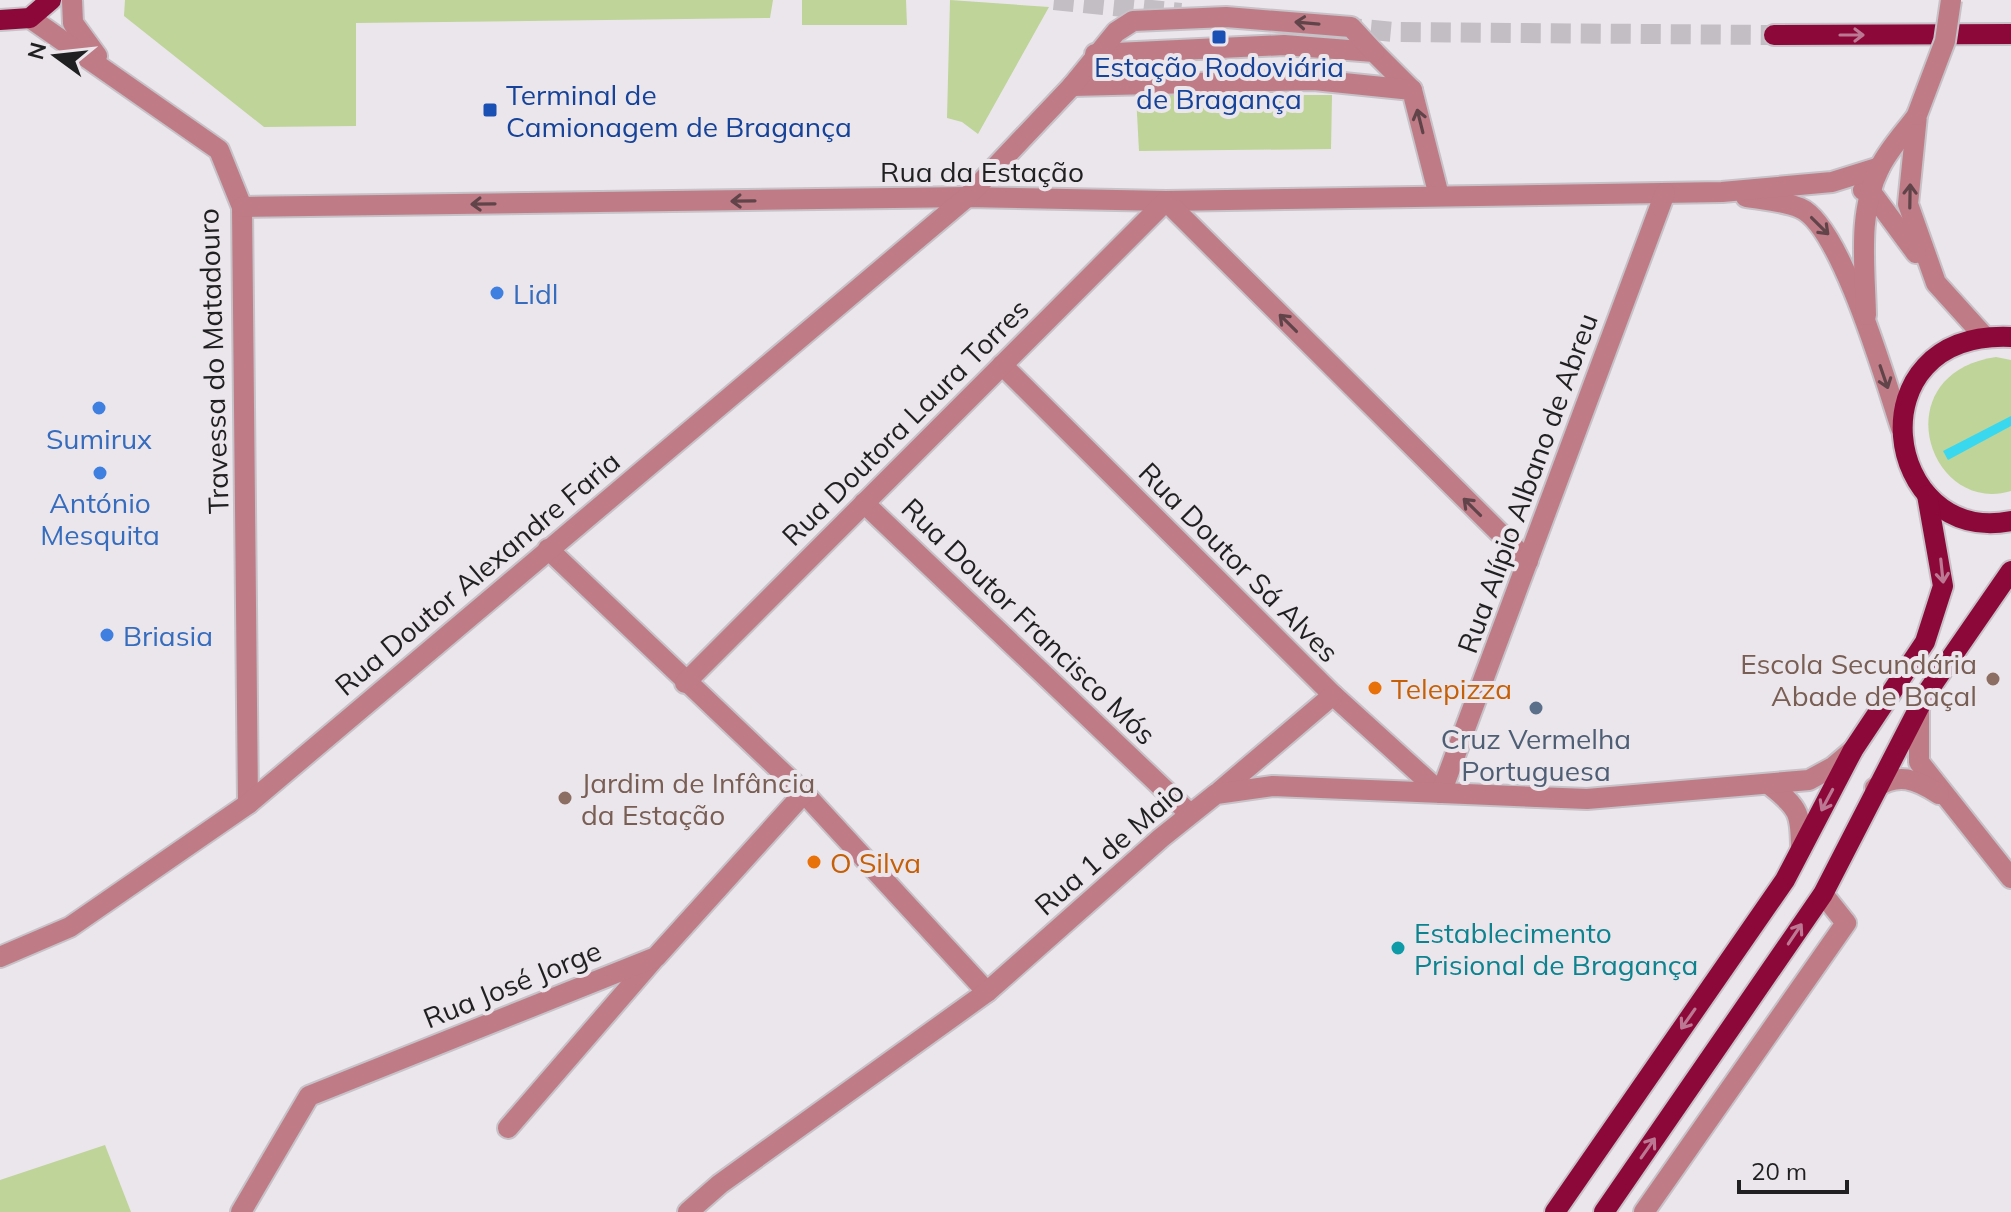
<svg xmlns="http://www.w3.org/2000/svg" width="2011" height="1212" font-family="Mulish,sans-serif">
	<style>
		.green { fill: #bed499 }
		.water { fill: #39d8ef }
		.lines { fill: none; stroke-linecap: round; stroke-linejoin: round }
		.major-tunnel { stroke: #c2bec3; stroke-width: 20; stroke-dasharray: 20 10; stroke-linecap: butt }
		.minor-casing { stroke: #c6c2c7; stroke-width: 24 }
		.major-casing { stroke: #c6c2c7; stroke-width: 24 }
		.minor { stroke: #bf7b86; stroke-width: 20 }
		.major { stroke: #8c0838; stroke-width: 20 }
		.minor-bridge-casing { stroke: #c6c2c7; stroke-width: 24; stroke-linecap: butt }
		.minor-bridge { stroke: #bf7b86; stroke-width: 20 }
		.oneway { stroke: #604449 }
		.oneway2 { stroke: #bc7792 }
		.transit-dot { fill: #1a4fb4; stroke: #ebe6eb; stroke-width: 3 }
		.shop-dot { fill: #3f7fe0; stroke: #ebe6eb; stroke-width: 3 }
		.education-dot { fill: #8d6e63; stroke: #ebe6eb; stroke-width: 3 }
		.food-dot { fill: #e8710a; stroke: #ebe6eb; stroke-width: 3 }
		.service-dot { fill: #5c6f8a; stroke: #ebe6eb; stroke-width: 3 }
		.culture-dot { fill: #0f9aa8; stroke: #ebe6eb; stroke-width: 3 }
		.labels { text-anchor: middle; dominant-baseline: central; stroke-width: 8; stroke-linejoin: round; paint-order: stroke }
		.transit-label { font-size: 28px; fill: #164399; stroke: #ebe6eb }
		.street-label { font-size: 28px; fill: #201f21; stroke: #ebe6eb }
		.shop-label { font-size: 28px; fill: #366cbe; stroke: #ebe6eb; text-anchor: start }
		.education-label { font-size: 28px; fill: #785e54; stroke: #ebe6eb; text-anchor: end }
		.food-label { font-size: 28px; fill: #c56008; stroke: #ebe6eb; text-anchor: start }
		.service-label { font-size: 28px; fill: #4e5e75; stroke: #ebe6eb }
		.culture-label { font-size: 28px; fill: #0d838f; stroke: #ebe6eb; text-anchor: start }
	</style>
	<rect width="100%" height="100%" fill="#ebe6eb"/>
	<g class="green">
		<path d="M 125,0 L 773,0 L 770,18 L 356,23 L 356,126 L 264,127 L 124,16 Z"/>
		<path d="M 802,0 L 906,0 L 907,25 L 802,25 Z"/>
		<path d="M 950,0 L 1049,7 L 978,134 L 962,122 L 947,118 Z"/>
		<path d="M 1136,95 L 1332,95 L 1331,149 L 1139,151 Z"/>
		<path d="M 1996,357 L 2011,360 L 2011,491 C 1928,516 1883,374 1996,357 Z"/>
		<path d="M 105,1145 L 131,1212 L 0,1212 L 0,1180 Z"/>
	</g>
	<path class="water" d="M 2011,416 L 2011,426 L 1948,460 L 1943,451 Z"/>
	<g class="lines">
		<g class="major-tunnel">
			<path d="M 1054,0 L 1181,13"/>
			<path d="M 1341,27 L 1394,32 L 1774,35"/>
		</g>
		<g class="minor-casing">
			<g id="minor">
				<path d="M 72,0 L 73,23 L 97,56"/>
				<path d="M 30,18 L 219,150 L 242,207 L 248,804"/>
				<path d="M 1095,54 L 1284,45 L 1374,52 L 1412,90"/>
				<path d="M 1072,86 L 1314,80 L 1412,90 L 1439,196"/>
				<path d="M 1917,115 L 1908,204 L 1936,283 L 1983,335"/>
				<path d="M 1863,190 L 1871,192 L 1916,253"/>
				<path d="M 1746,197 C 1763,200 1784,201 1800,208 C 1841,225 1886,383 1901,428"/>
				<path d="M 242,207 L 967,197 L 1166,201 L 1722,192 L 1832,182 L 1880,167"/>
				<path d="M 1866,315 C 1865,267 1857,212 1880,167 C 1889,149 1904,133 1916,117"/>
				<path d="M 1002,365 L 1333,695 L 1441,793"/>
				<path d="M 864,503 L 1189,813"/>
				<path d="M 548,549 L 804,793 L 987,992"/>
				<path d="M 685,683 L 1166,201 L 1528,561"/>
				<path d="M 1919,708 L 1919,762 L 2011,878"/>
				<path d="M 1771,786 C 1799,808 1801,814 1801,849"/>
				<path d="M 1875,788 C 1898,772 1916,779 1939,794"/>
				<path d="M 1220,791 L 1333,695"/>
				<path d="M 1441,793 L 1665,193"/>
				<path d="M 0,957 L 70,927 L 248,804 L 967,197 L 1072,86 L 1116,32 L 1133,21 L 1226,17 L 1351,27 L 1374,52"/>
				<path d="M 508,1128 L 653,960"/>
				<path d="M 241,1212 L 309,1096 L 656,957 L 804,793"/>
				<path d="M 688,1212 L 720,1184 L 987,992 L 1161,838 L 1216,794 L 1273,786 L 1587,799 L 1809,780 L 1833,767 L 1853,750"/>
				<path d="M 1644,1212 L 1846,923 L 1823,894"/>
			</g>
		</g>
		<g class="major-casing">
			<g id="major">
				<path d="M 0,20 L 30,18 L 51,0"/>
				<path d="M 1774,35 L 2011,34"/>
				<path d="M 2011,337 C 1851,330 1883,547 2011,521"/>
				<path d="M 1555,1212 L 1785,880 L 1853,750 L 1925,642 L 1943,586 L 1927,495"/>
				<path d="M 1604,1212 L 1823,894 L 1926,694 L 2011,571"/>
			</g>
		</g>
		<use href="#minor" class="minor"/>
		<use href="#major" class="major"/>
		<g class="minor-bridge-casing">
			<path id="minor-bridge" d="M 1917,115 L 1945,41 L 1951,0"/>
		</g>
		<use href="#minor-bridge" class="minor-bridge"/>
	</g>
	<defs><path id="oneway-shaft" d="M-6 0H5M1.5-3L5.5 0L1.5 3" fill="none" stroke-width="1.6" stroke-linecap="round" stroke-linejoin="round" transform="scale(2)"/></defs>
	<g class="oneway">
		<use href="#oneway-shaft" transform="translate(1307 23) rotate(-175)"/>
		<use href="#oneway-shaft" transform="translate(1420 121) rotate(-104)"/>
		<use href="#oneway-shaft" transform="translate(1910 196) rotate(-89)"/>
		<use href="#oneway-shaft" transform="translate(743 201) rotate(179)"/>
		<use href="#oneway-shaft" transform="translate(483 204) rotate(179)"/>
		<use href="#oneway-shaft" transform="translate(1820 226) rotate(45)"/>
		<use href="#oneway-shaft" transform="translate(1288 323) rotate(-135)"/>
		<use href="#oneway-shaft" transform="translate(1884 377) rotate(71)"/>
		<use href="#oneway-shaft" transform="translate(1472 507) rotate(-135)"/>
	</g>
	<g class="oneway2">
		<use href="#oneway-shaft" transform="translate(1852 35)"/>
		<use href="#oneway-shaft" transform="translate(1942 571) rotate(84)"/>
		<use href="#oneway-shaft" transform="translate(1827 800) rotate(118)"/>
		<use href="#oneway-shaft" transform="translate(1795 934) rotate(-56)"/>
		<use href="#oneway-shaft" transform="translate(1688 1019) rotate(125)"/>
		<use href="#oneway-shaft" transform="translate(1648 1148) rotate(-55)"/>
	</g>
	<g class="transit-dot">
		<rect x="1211" y="29" width="16" height="16" rx="4"/>
		<rect x="482" y="102" width="16" height="16" rx="4"/>
	</g>
	<g class="shop-dot">
		<circle cx="497" cy="293" r="8"/>
		<circle cx="99" cy="408" r="8"/>
		<circle cx="100" cy="473" r="8"/>
		<circle cx="107" cy="635" r="8"/>
	</g>
	<g class="education-dot">
		<circle cx="1993" cy="679" r="8"/>
		<circle cx="565" cy="798" r="8"/>
	</g>
	<g class="food-dot">
		<circle cx="1375" cy="688" r="8"/>
		<circle cx="814" cy="862" r="8"/>
	</g>
	<circle class="service-dot" cx="1536" cy="708" r="8"/>
	<circle class="culture-dot" cx="1398" cy="948" r="8"/>
	<g class="labels">
		<g class="transit-label">
			<text x="1219" y="66">Estação Rodoviária<tspan x="1219" dy="32">de Bragança</tspan></text>
			<text x="506" y="94" text-anchor="start">Terminal de<tspan x="506" dy="32">Camionagem de Bragança</tspan></text>
		</g>
		<g class="street-label">
			<text x="982" y="171">Rua da Estação</text>
			<text transform="translate(213 361) rotate(-92)">Travessa do Matadouro</text>
			<text transform="translate(905 422) rotate(-45)">Rua Doutora Laura Torres</text>
			<text transform="translate(1527 483) rotate(-70)">Rua Alípio Albano de Abreu</text>
			<text transform="translate(1239 562) rotate(45)">Rua Doutor Sá Alves</text>
			<text transform="translate(477 573) rotate(-40)">Rua Doutor Alexandre Faria</text>
			<text transform="translate(1029 621) rotate(44)">Rua Doutor Francisco Mós</text>
			<text transform="translate(1109 848) rotate(-41)">Rua 1 de Maio</text>
			<text transform="translate(512 984) rotate(-22)">Rua José Jorge</text>
		</g>
		<g class="shop-label">
			<text x="513" y="293">Lidl</text>
			<text x="99" y="438" text-anchor="middle">Sumirux</text>
			<text x="100" y="502" text-anchor="middle">António<tspan x="100" dy="32">Mesquita</tspan></text>
			<text x="123" y="635">Briasia</text>
		</g>
		<g class="education-label">
			<text x="1977" y="663">Escola Secundária<tspan x="1977" dy="32">Abade de Baçal</tspan></text>
			<text x="581" y="782" text-anchor="start">Jardim de Infância<tspan x="581" dy="32">da Estação</tspan></text>
		</g>
		<g class="food-label">
			<text x="1391" y="688">Telepizza</text>
			<text x="830" y="862">O Silva</text>
		</g>
		<g class="service-label">
			<text x="1536" y="738">Cruz Vermelha<tspan x="1536" dy="32">Portuguesa</tspan></text>
		</g>
		<g class="culture-label">
			<text x="1414" y="932">Establecimento<tspan x="1414" dy="32">Prisional de Bragança</tspan></text>
		</g>
	</g>
	<g transform="translate(56 56) rotate(285)" stroke="#ebe6eb" stroke-width="6" paint-order="stroke">
	<path d="M0-6L14 30L0 20L-14 30Z" fill="#201f21"/>
	<text y="-12" font-size="22" font-weight="bold" text-anchor="middle" fill="#201f21">N</text>
	</g>
	<path d="M1739 1180v12h108v-12" fill="none" stroke="#201f21" stroke-width="4"/>
	<text x="1751" y="1180" font-size="24" fill="#201f21" stroke="#ebe6eb" stroke-width="6" paint-order="stroke">20 m</text>
</svg>
